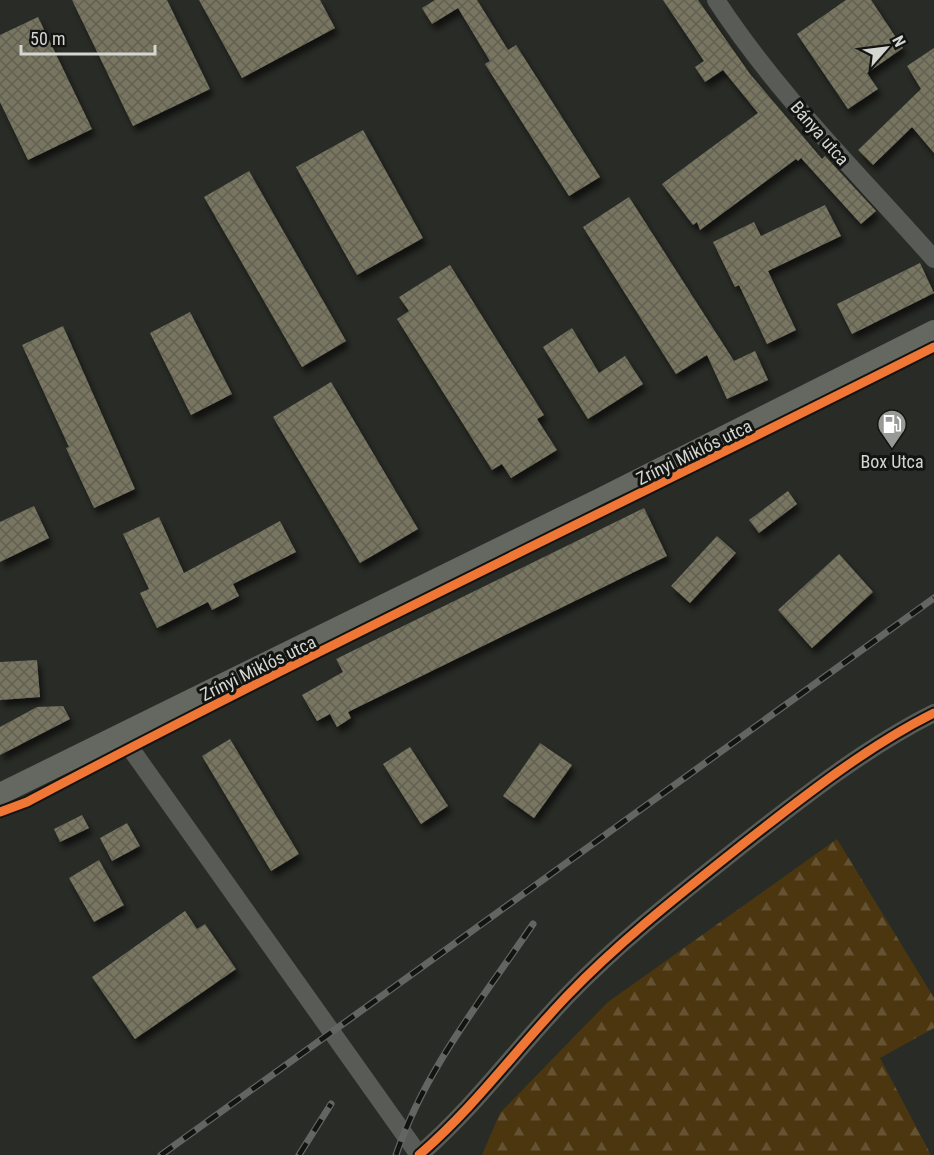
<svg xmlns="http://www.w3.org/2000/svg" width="934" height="1155" font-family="'Roboto Condensed',sans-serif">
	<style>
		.forest { fill: url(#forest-firs) }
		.building { fill: url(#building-cross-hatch); filter: url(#shadow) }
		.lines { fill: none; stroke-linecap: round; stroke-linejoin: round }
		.minor { stroke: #595b57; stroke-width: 18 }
		.major { stroke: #646860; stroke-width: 22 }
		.rail-casing { stroke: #646562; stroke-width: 7 }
		.rail { stroke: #131411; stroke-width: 4.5; stroke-dasharray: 14; stroke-linecap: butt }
		.cycleway-casing { stroke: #131411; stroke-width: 13 }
		.cycleway { stroke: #f07635; stroke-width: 9 }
		.labels { text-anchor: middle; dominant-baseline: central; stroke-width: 6; stroke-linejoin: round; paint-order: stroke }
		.street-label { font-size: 18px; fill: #d4d6d1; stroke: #131411 }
		.poi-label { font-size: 18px; fill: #d4d6d1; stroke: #131411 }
	</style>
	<defs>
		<pattern id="forest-firs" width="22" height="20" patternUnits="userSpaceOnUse" patternTransform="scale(1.5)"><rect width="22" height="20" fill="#4b3610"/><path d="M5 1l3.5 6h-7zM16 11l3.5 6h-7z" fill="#645232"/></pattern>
		<pattern id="building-cross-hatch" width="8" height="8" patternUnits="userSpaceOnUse" patternTransform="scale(1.5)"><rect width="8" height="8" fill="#787561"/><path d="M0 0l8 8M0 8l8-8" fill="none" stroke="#626053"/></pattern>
		<filter id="shadow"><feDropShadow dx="3.5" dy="6" stdDeviation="3" flood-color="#0009"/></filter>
	</defs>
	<rect width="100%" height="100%" fill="#292b26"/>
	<path class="forest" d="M 837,839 L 934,998 L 934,1028 L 880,1058 L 931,1155 L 482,1155 L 500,1113 L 608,1002 Z"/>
	<g class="building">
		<path d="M 72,0 L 167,0 L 210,89 L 133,126 Z"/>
		<path d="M 199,0 L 320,0 L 335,28 L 242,78 Z"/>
		<path d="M 435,0 L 477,0 L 508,50 L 516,45 L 600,177 L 569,196 L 485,64 L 490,61 L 458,8 L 432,24 L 422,8 Z"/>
		<path d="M 663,0 L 698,0 L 750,74 L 822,159 L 825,156 L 876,211 L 861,224 L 801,158 L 798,161 L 796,159 L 700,230 L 697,222 L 693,225 L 662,184 L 758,113 L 723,70 L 705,82 L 695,67 L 704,61 Z"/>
		<path d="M 846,0 L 871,0 L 903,48 L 867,73 L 878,89 L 848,109 L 797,34 Z"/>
		<path d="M 38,17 L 92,129 L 28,160 L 0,102 L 0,35 Z"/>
		<path d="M 934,48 L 934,153 L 912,127 L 873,165 L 858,150 L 921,89 L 907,66 Z"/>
		<path d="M 363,130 L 423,238 L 357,275 L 296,167 Z"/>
		<path d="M 249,171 L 346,341 L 302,367 L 204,197 Z"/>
		<path d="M 629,197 L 734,361 L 755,351 L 768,380 L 727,399 L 707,355 L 676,374 L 583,227 Z"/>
		<path d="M 825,205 L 841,236 L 768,271 L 796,330 L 767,344 L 739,285 L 735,287 L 713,242 L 754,222 L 761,236 Z"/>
		<path d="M 920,263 L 934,293 L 852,334 L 837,304 Z"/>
		<path d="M 450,265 L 544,415 L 537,419 L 557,450 L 511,478 L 502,464 L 492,470 L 397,319 L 409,311 L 399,297 Z"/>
		<path d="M 190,312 L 232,394 L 191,415 L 150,333 Z"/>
		<path d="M 63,326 L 135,489 L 94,508 L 66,448 L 69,447 L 22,345 Z"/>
		<path d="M 572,328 L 599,373 L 625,356 L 643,384 L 588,419 L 543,347 Z"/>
		<path d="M 331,382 L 418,529 L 360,563 L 273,417 Z"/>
		<path d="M 788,491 L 797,504 L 759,533 L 749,520 Z"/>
		<path d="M 34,506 L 49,538 L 0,562 L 0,522 Z"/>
		<path d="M 644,508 L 667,556 L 348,712 L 351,718 L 337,727 L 330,714 L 317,721 L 302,695 L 343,672 L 336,659 Z"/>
		<path d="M 159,517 L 184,573 L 280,521 L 296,552 L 233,584 L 239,596 L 212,610 L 208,602 L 157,628 L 140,593 L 149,589 L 123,534 Z"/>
		<path d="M 717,536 L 736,553 L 690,603 L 671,586 Z"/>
		<path d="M 839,554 L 873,592 L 812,648 L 778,610 Z"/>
		<path d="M 37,660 L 40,697 L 0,700 L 0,662 Z"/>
		<path d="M 63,706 L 70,719 L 0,755 L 0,727 L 37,707 Z"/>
		<path d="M 230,739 L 299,854 L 271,871 L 202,756 Z"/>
		<path d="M 540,743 L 572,765 L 534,818 L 503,796 Z"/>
		<path d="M 410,747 L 448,806 L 421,824 L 383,764 Z"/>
		<path d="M 82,815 L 89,828 L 60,842 L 54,829 Z"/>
		<path d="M 127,823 L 140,846 L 112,861 L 100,838 Z"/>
		<path d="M 99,860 L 124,905 L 94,922 L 69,878 Z"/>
		<path d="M 185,911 L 197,929 L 205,924 L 236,969 L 135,1039 L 92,977 Z"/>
	</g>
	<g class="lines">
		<g class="minor">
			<path d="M 716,0 C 778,95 859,174 934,259"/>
			<path d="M 121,735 L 419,1155"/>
			<path d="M 419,1155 C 475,1107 517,1048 568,995 C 621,940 683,892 743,844 C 803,797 866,747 934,713"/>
		</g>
		<path class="major" d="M 0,794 L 602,498 L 934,331"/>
		<g class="rail-casing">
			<g id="rail">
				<path d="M 161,1155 L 934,598"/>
				<path d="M 299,1155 L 331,1104"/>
				<path d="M 396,1155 C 425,1069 483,998 533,924"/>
			</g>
		</g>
		<use href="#rail" class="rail"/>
		<g class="cycleway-casing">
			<g id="cycleway">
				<path d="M 0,812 L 27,802 C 326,644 632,499 934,347"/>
				<path d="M 419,1155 C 475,1107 517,1048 568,995 C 621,940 683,892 743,844 C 803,797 866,747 934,713"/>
			</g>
		</g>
		<use href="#cycleway" class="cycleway"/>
	</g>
	<defs>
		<g id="fuel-pin" transform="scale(1.5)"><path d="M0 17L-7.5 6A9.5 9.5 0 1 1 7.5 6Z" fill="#989a95" stroke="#131411"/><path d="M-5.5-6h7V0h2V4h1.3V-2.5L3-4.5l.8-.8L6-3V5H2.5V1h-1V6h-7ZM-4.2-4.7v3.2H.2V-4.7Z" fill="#fff"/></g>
	</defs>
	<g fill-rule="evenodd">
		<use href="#fuel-pin" x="892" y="424"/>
	</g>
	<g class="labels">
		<g class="street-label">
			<text transform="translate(820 133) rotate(49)">Bánya utca</text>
			<text transform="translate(694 452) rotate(-26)">Zrínyi Miklós utca</text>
			<text transform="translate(258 668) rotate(-26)">Zrínyi Miklós utca</text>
		</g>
		<g class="poi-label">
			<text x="892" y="461">Box Utca</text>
		</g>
	</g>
	<g transform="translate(886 48) rotate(62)" stroke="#131411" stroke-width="4.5" paint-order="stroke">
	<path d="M0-4.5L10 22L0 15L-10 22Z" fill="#d4d6d1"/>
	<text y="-9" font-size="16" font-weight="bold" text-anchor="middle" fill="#d4d6d1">N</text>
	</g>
	<path d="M21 45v9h134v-9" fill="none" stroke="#d4d6d1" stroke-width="3"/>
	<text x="30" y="45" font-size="18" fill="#d4d6d1" stroke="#131411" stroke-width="4.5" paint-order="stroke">50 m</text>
</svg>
